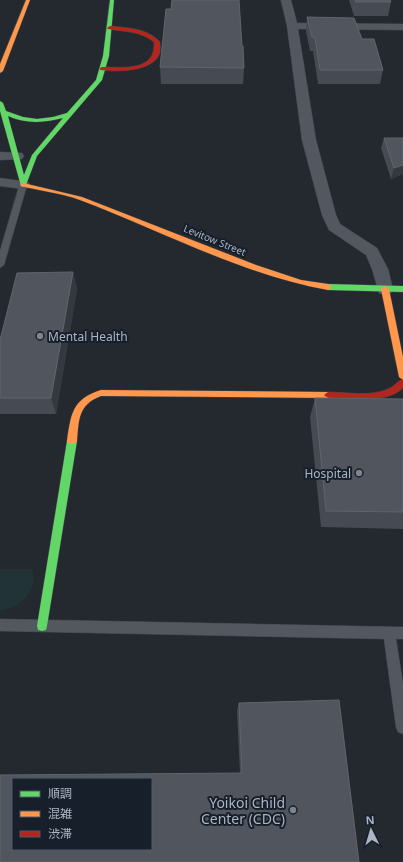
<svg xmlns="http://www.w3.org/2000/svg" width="403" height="862" font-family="'Noto Sans','Noto Sans JP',sans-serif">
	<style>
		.green { fill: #213336 }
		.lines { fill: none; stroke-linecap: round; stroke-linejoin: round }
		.lane-casing { stroke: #40444a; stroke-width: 1 }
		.street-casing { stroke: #40444a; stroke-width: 1 }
		.fast-casing { stroke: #40444a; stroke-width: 1 }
		.slow-casing { stroke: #40444a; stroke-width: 1 }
		.jam-casing { stroke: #40444a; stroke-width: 1 }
		.lane { fill: #525760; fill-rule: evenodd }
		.street { fill: #525760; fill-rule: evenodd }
		.fast { fill: #63d668; fill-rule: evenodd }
		.slow { fill: #ff974d; fill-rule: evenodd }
		.jam { fill: #b3261e; fill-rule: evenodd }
		.wall { fill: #464a52 }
		.shaded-wall { fill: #34383f }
		.building { fill: #51565e; stroke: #5f646e; fill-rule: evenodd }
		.poi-dot { fill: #7c8490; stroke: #171f2b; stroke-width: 1.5 }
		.labels { text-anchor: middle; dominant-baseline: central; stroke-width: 4; stroke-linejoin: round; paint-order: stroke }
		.far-street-label { font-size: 10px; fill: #abb5c4; stroke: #171f2b }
		.poi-label { font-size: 12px; fill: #abb5c4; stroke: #171f2b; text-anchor: start }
		.near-poi-label { font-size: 14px; fill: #abb5c4; stroke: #171f2b; text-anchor: end }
	</style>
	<rect width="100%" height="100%" fill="#242930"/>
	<path class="green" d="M 0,569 L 32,569 C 39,590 20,608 0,611 Z"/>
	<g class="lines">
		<g class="lane-casing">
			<g id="lane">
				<path d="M 20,183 L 26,183 L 27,185 L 4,265 L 0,268 L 0,251 Z"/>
				<path d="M 0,619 L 403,627 L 403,639 L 396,639 L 403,684 L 403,734 L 398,732 L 396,727 L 384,639 L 0,631 Z"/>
			</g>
		</g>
		<g class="street-casing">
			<g id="street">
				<path d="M 281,0 L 291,0 L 297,23 L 403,24 L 403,30 L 298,29 L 316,140 L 336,215 L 340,224 L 377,248 L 388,269 L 393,289 L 391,293 L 385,295 L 379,293 L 372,269 L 366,255 L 329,230 L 322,215 L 302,140 L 287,26 Z"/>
				<path d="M 0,152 L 22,153 L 24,156 L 22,159 L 0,160 Z"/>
				<path d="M 0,178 L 28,182 L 30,185 L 28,188 L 23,189 L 0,186 Z"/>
			</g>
		</g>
		<g class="fast-casing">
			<g id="fast">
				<path d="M 110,0 L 114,0 L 109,56 L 102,80 L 37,156 L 26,185 L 23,187 L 21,186 L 0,111 L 0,101 L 3,103 L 6,111 L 23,117 L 37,119 L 53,117 L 67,113 L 96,80 L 103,56 ZM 8,116 C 26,124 44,123 63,118 L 32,155 L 24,175 Z"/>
				<path d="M 328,284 L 403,286 L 403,292 L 328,290 L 324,287 Z"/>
				<path d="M 72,437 L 75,438 L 77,441 L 47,626 L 46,630 L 42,631 L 38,630 L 37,626 L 67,441 L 69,438 Z"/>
			</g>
		</g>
		<g class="slow-casing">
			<g id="slow">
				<path d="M 26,0 L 30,0 L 3,71 L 0,73 L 0,64 Z"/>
				<path d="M 23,183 L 82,197 L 256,265 L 301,280 L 328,284 L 332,287 L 328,290 C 241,274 162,231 80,200 C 61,193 40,191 21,186 L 20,185 Z"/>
				<path d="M 385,286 L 389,289 L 403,357 L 403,380 L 399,377 L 381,289 Z"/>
				<path d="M 101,390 L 328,392 L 332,395 L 328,398 L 101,396 C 78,405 79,419 77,441 L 75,444 L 69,444 L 67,441 C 71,414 72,399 101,390 Z"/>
			</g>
		</g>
		<g class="jam-casing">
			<g id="jam">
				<path d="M 110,26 C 128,28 147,28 160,42 C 160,46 161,51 159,55 C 151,72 116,72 100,70 L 100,68 L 102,67 C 123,67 156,72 154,42 C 141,31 125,32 108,29 L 107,28 Z"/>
				<path d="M 403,379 L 403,388 C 397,394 388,397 380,398 C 371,400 328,402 324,395 L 328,392 C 347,392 370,397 388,389 C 394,387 397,381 403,379 Z"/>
			</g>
		</g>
		<use href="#lane" class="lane"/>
		<use href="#street" class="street"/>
		<use href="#fast" class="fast"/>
		<use href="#slow" class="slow"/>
		<use href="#jam" class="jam"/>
	</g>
	<g class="wall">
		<path d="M 349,0 L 390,0 L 391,2 L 388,16 L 354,16 Z"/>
		<path d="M 307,17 L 383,70 L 380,84 L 318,84 L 313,51 L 310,51 L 306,31 Z"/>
		<path d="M 242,46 L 244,68 L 243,84 L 161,84 L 160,67 Z"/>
		<path d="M 384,138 L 403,138 L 403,174 L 391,179 L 381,148 Z"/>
		<path d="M 73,272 L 77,289 L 56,414 L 0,414 L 0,340 Z"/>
		<path d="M 315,398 L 403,399 L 403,529 L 321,527 L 310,417 Z"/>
		<path d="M 239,703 L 359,862 L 240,773 L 237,711 Z"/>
	</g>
	<g class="shaded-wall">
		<path d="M 403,165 L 403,174 L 391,179 L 394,168 Z"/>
		<path d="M 73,272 L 77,289 L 56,414 L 51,398 Z"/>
	</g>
	<g class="building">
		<path d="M 172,0 L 239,0 L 242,46 L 243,46 L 244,68 L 160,67 L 166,9 L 171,9 Z"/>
		<path d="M 355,0 L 390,0 L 391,2 L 356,2 Z"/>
		<path d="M 307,17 L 354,18 L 362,39 L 374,39 L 383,70 L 320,70 L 315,37 L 312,37 Z"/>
		<path d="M 384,138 L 403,138 L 403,165 L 394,168 Z"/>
		<path d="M 73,272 L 51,398 L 0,398 L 0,340 L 17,273 Z"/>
		<path d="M 315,398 L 403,399 L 403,512 L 326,511 Z"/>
		<path d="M 339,700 L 359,862 L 0,862 L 0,775 L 242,773 L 239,703 ZM 13,779 L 151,779 L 151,849 L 13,849 Z"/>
	</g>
	<g class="poi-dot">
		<circle cx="40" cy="336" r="4"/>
		<circle cx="359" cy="473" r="4"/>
		<circle cx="293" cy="810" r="4"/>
	</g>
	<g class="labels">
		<g class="far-street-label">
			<text transform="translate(215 240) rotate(22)">Levitow Street</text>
		</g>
		<g class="poi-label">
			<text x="48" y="336">Mental Health</text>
			<text x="351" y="473" text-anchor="end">Hospital</text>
		</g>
		<g class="near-poi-label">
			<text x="285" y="802">Yoikoi Child<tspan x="285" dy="16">Center (CDC)</tspan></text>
		</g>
	</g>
	<rect x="12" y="778" width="140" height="72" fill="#171f2b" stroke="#525b68"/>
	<rect x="20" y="791" width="20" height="6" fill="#63d668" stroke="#525b68"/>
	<text x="48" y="798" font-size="12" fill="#abb5c4">順調</text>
	<rect x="20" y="811" width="20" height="6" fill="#ff974d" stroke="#525b68"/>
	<text x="48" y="818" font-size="12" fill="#abb5c4">混雑</text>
	<rect x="20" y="831" width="20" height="6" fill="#b3261e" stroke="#525b68"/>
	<text x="48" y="838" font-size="12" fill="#abb5c4">渋滞</text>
	<g transform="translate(371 830) rotate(355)" stroke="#171f2b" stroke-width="3" paint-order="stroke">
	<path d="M0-3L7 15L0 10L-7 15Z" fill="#abb5c4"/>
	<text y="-6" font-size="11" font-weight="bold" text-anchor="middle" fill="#abb5c4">N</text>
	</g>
</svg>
